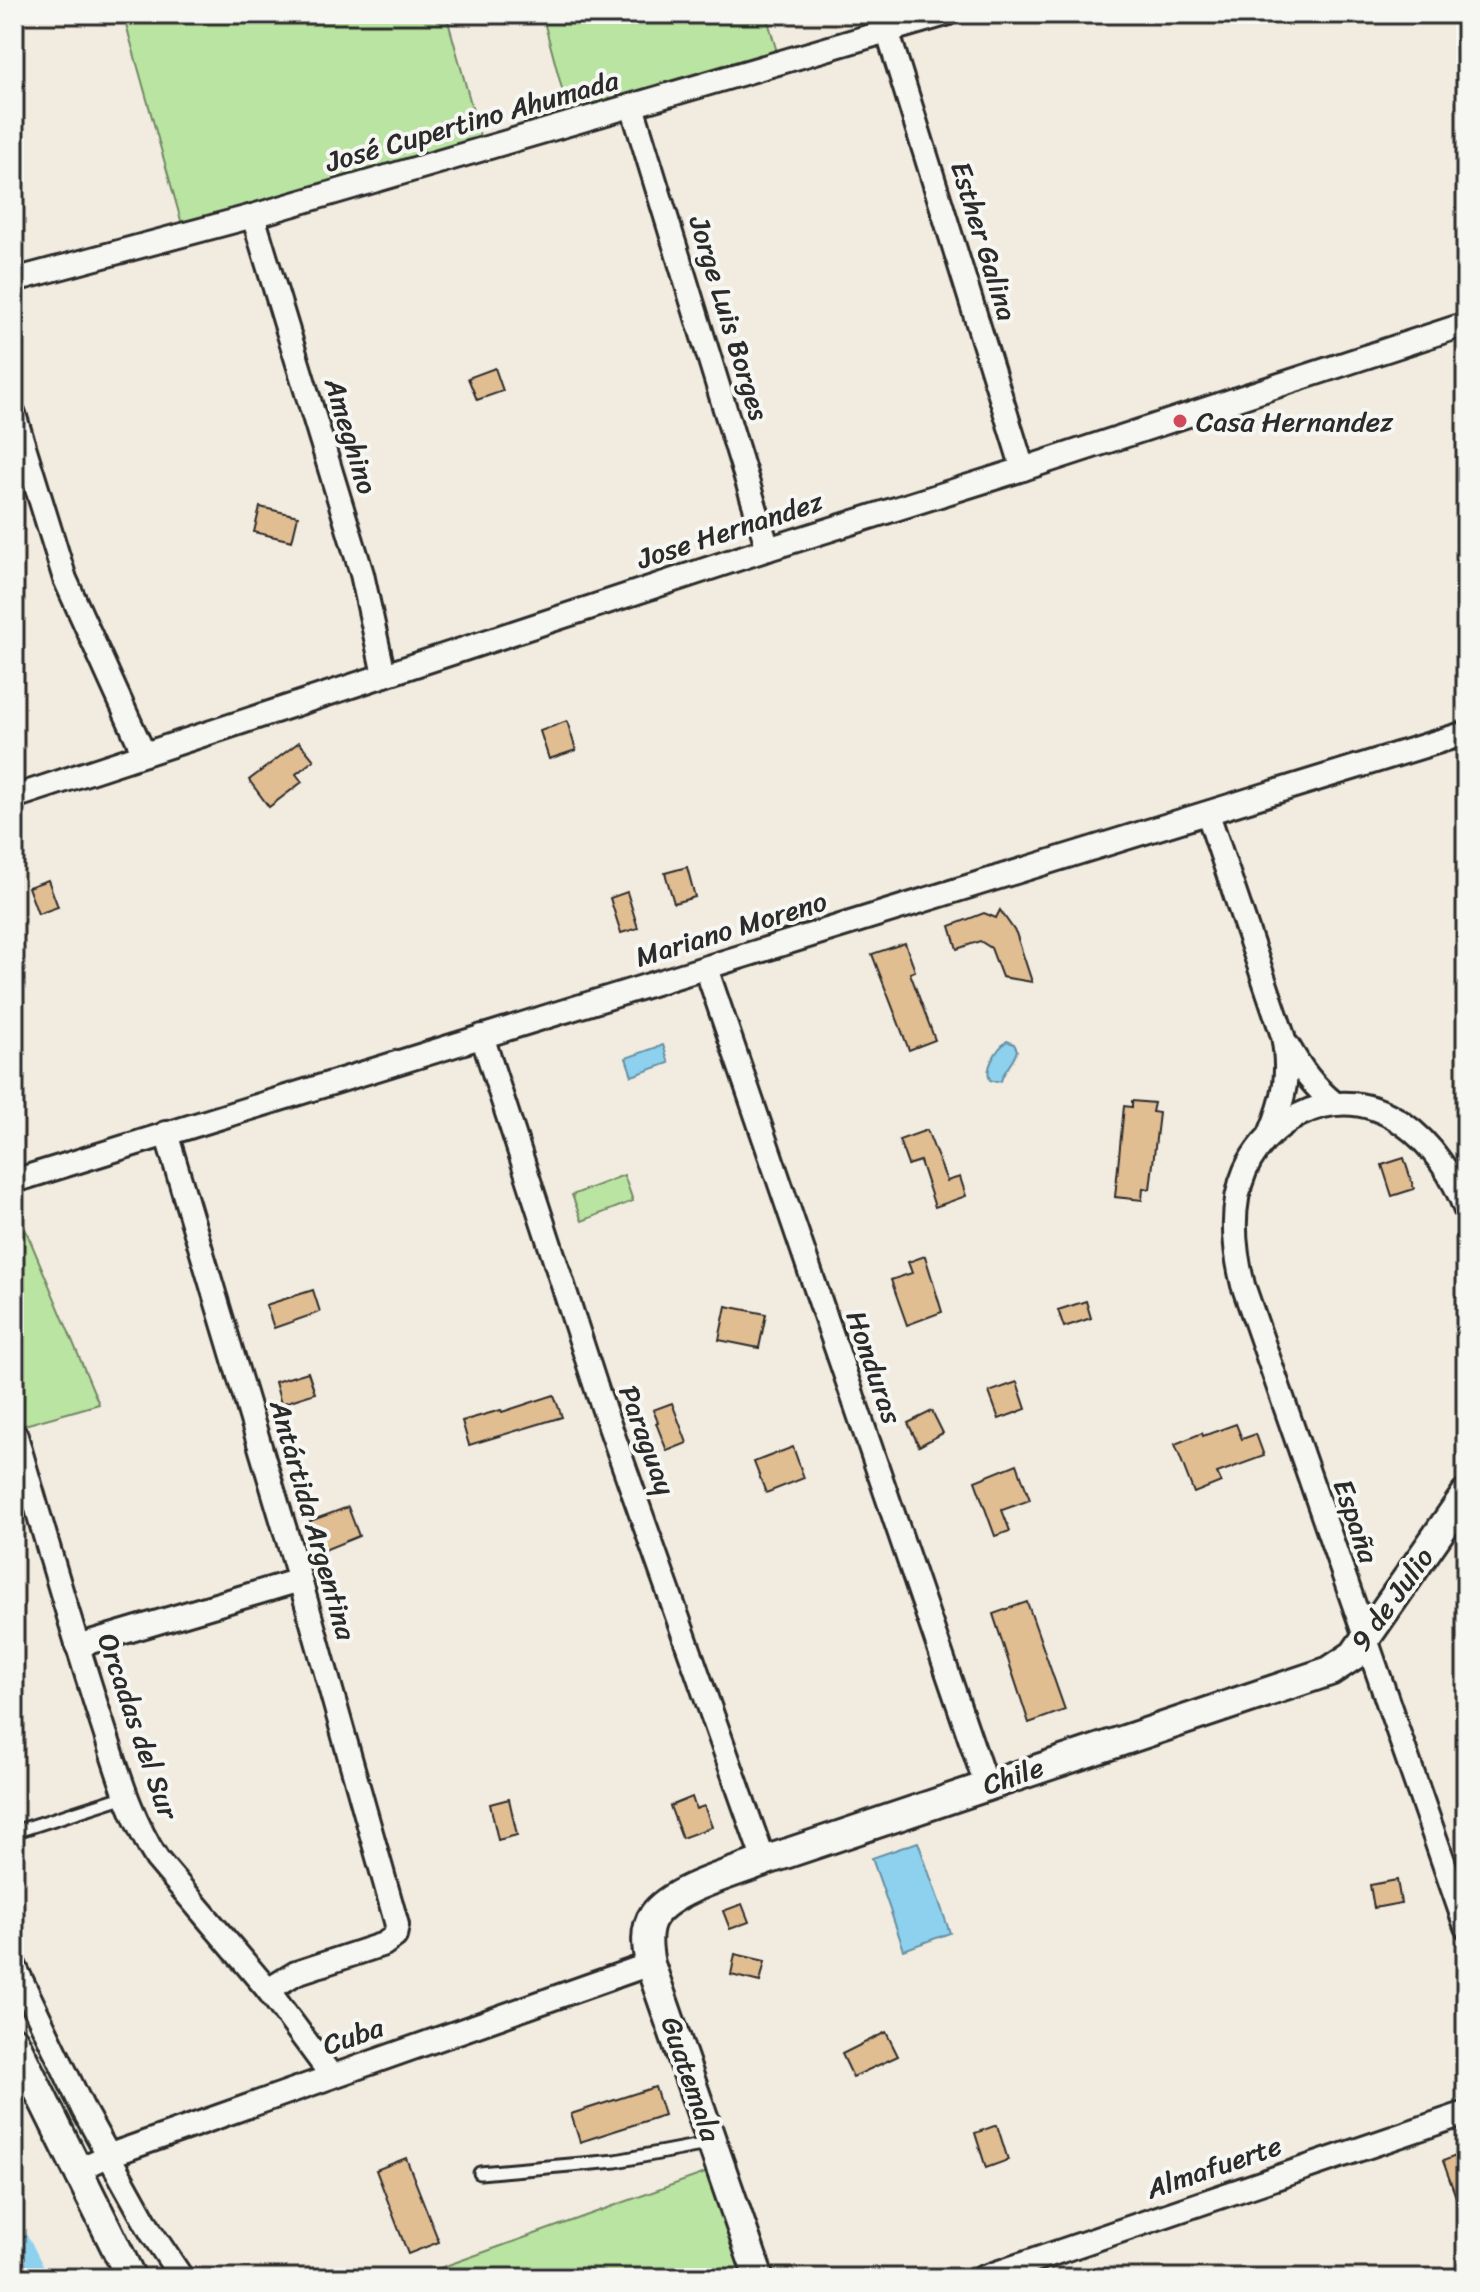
<svg xmlns="http://www.w3.org/2000/svg" width="1480" height="2292" font-family="Sriracha,sans-serif">
	<style>
		.green { fill: #bae4a1; stroke: #728866; stroke-width: 2 }
		.water { fill: #8dd1ef; stroke: #668fa1; stroke-width: 2 }
		.lines { fill: none; stroke-linecap: round; stroke-linejoin: round }
		.river { stroke: #8dd1ef; stroke-width: 36 }
		.building { fill: #e1bd92; stroke: #2b2b2b; stroke-width: 2 }
		.service-casing { stroke: #2b2b2b; stroke-width: 17 }
		.minor-casing { stroke: #2b2b2b; stroke-width: 28 }
		.tertiary-casing { stroke: #2b2b2b; stroke-width: 34 }
		.service { stroke: #f6f6f2; stroke-width: 11 }
		.minor { stroke: #f6f6f2; stroke-width: 22 }
		.tertiary { stroke: #f6f6f2; stroke-width: 28 }
		.poi-dot { fill: #d1495b; stroke: #f6f6f2; stroke-width: 3 }
		.labels { text-anchor: middle; dominant-baseline: central; stroke-width: 8; stroke-linejoin: round; paint-order: stroke }
		.street-label { font-size: 28px; fill: #2b2b2b; stroke: #f6f6f2 }
		.poi-label { font-size: 28px; fill: #2b2b2b; stroke: #f6f6f2; text-anchor: start }
	</style>
	<rect width="100%" height="100%" fill="#f2ebdf"/>
	<filter id="ink" filterUnits="userSpaceOnUse"><feTurbulence type="fractalNoise" baseFrequency=".0125" numOctaves="2"/><feDisplacementMap in="SourceGraphic" scale="16" xChannelSelector="R" yChannelSelector="G"/><feConvolveMatrix kernelMatrix="1 2 1 2 8 2 1 2 1" color-interpolation-filters="sRGB"/></filter>
	<g filter="url(#ink)">
		<g class="green">
			<path d="M 123,14 L 446,14 L 481,140 L 182,224 Z"/>
			<path d="M 542,14 L 766,14 L 779,59 L 569,115 Z"/>
			<path d="M 624,1175 L 633,1201 L 582,1221 L 572,1195 Z"/>
			<path d="M 14,1202 L 99,1404 L 14,1428 Z"/>
			<path d="M 722,2167 L 760,2278 L 412,2278 Z"/>
		</g>
		<g class="water">
			<path d="M 1007,1041 L 1014,1044 L 1017,1050 C 1014,1063 1004,1069 1001,1081 L 996,1082 L 990,1080 C 984,1068 997,1049 1007,1041 Z"/>
			<path d="M 663,1045 L 669,1063 L 632,1076 L 626,1058 Z"/>
			<path d="M 918,1842 L 950,1933 L 904,1950 L 872,1858 Z"/>
		</g>
		<g class="lines">
			<path class="river" d="M 14,2248 L 29,2278"/>
		</g>
		<g class="building">
			<path d="M 495,368 L 503,391 L 477,400 L 468,378 Z"/>
			<path d="M 260,507 L 298,516 L 292,541 L 254,532 Z"/>
			<path d="M 567,721 L 576,750 L 549,759 L 540,731 Z"/>
			<path d="M 299,742 L 314,760 L 296,774 L 302,782 L 269,807 L 249,780 Z"/>
			<path d="M 687,867 L 695,897 L 674,903 L 665,873 Z"/>
			<path d="M 48,880 L 58,907 L 38,914 L 28,887 Z"/>
			<path d="M 627,892 L 638,928 L 621,933 L 610,898 Z"/>
			<path d="M 1000,910 L 1016,933 L 1032,982 L 1002,977 L 991,948 L 980,941 L 957,949 L 950,926 L 984,913 L 996,918 Z"/>
			<path d="M 905,943 L 915,971 L 910,973 L 935,1040 L 909,1050 L 872,954 Z"/>
			<path d="M 1132,1101 L 1154,1103 L 1152,1112 L 1159,1113 L 1150,1189 L 1143,1188 L 1142,1200 L 1115,1197 L 1124,1106 L 1132,1107 Z"/>
			<path d="M 927,1130 L 947,1181 L 960,1177 L 966,1196 L 935,1207 L 920,1161 L 908,1165 L 899,1140 Z"/>
			<path d="M 1404,1158 L 1414,1189 L 1392,1196 L 1382,1165 Z"/>
			<path d="M 925,1256 L 942,1312 L 907,1325 L 891,1280 L 912,1273 L 908,1262 Z"/>
			<path d="M 313,1290 L 320,1312 L 274,1328 L 266,1305 Z"/>
			<path d="M 1086,1301 L 1091,1318 L 1064,1327 L 1058,1310 Z"/>
			<path d="M 726,1306 L 766,1314 L 759,1348 L 719,1340 Z"/>
			<path d="M 308,1372 L 315,1393 L 281,1404 L 275,1382 Z"/>
			<path d="M 1017,1382 L 1026,1409 L 999,1419 L 989,1392 Z"/>
			<path d="M 554,1395 L 562,1417 L 469,1445 L 462,1421 L 501,1410 L 502,1412 Z"/>
			<path d="M 672,1403 L 687,1443 L 667,1451 L 656,1423 L 658,1422 L 653,1410 Z"/>
			<path d="M 932,1411 L 943,1433 L 919,1446 L 908,1423 Z"/>
			<path d="M 1236,1424 L 1242,1439 L 1256,1434 L 1264,1456 L 1217,1473 L 1221,1482 L 1194,1493 L 1175,1444 L 1202,1433 L 1203,1436 Z"/>
			<path d="M 793,1447 L 804,1478 L 766,1493 L 754,1462 Z"/>
			<path d="M 1017,1464 L 1030,1500 L 1002,1510 L 1010,1531 L 995,1536 L 975,1481 Z"/>
			<path d="M 348,1507 L 359,1536 L 322,1551 L 310,1521 Z"/>
			<path d="M 1027,1602 L 1065,1710 L 1029,1723 L 993,1614 Z"/>
			<path d="M 692,1797 L 696,1809 L 704,1806 L 712,1827 L 682,1838 L 670,1806 Z"/>
			<path d="M 509,1799 L 517,1835 L 498,1840 L 490,1804 Z"/>
			<path d="M 1397,1880 L 1401,1903 L 1374,1908 L 1370,1885 Z"/>
			<path d="M 742,1904 L 749,1922 L 730,1929 L 723,1911 Z"/>
			<path d="M 735,1954 L 765,1961 L 760,1982 L 731,1975 Z"/>
			<path d="M 886,2032 L 898,2056 L 853,2077 L 842,2054 Z"/>
			<path d="M 655,2087 L 664,2115 L 580,2142 L 571,2114 Z"/>
			<path d="M 997,2125 L 1008,2160 L 986,2168 L 975,2133 Z"/>
			<path d="M 1466,2152 L 1466,2218 L 1464,2219 L 1443,2161 Z"/>
			<path d="M 406,2158 L 439,2242 L 408,2254 L 376,2170 Z"/>
		</g>
		<g class="lines">
			<g class="service-casing">
				<g id="service">
					<path d="M 14,1832 L 126,1796"/>
					<path d="M 480,2173 L 616,2161 L 712,2143"/>
				</g>
			</g>
			<g class="minor-casing">
				<g id="minor">
					<path d="M 887,30 L 1023,469"/>
					<path d="M 632,106 L 768,549"/>
					<path d="M 253,216 L 362,574 L 384,675"/>
					<path d="M 14,280 L 253,216 L 946,14"/>
					<path d="M 14,414 L 65,579 L 144,754"/>
					<path d="M 14,797 L 768,549 L 1023,469 L 1466,324"/>
					<path d="M 1208,814 L 1283,1036 C 1290,1074 1285,1098 1270,1134"/>
					<path d="M 706,968 L 986,1785"/>
					<path d="M 482,1036 L 598,1393 L 764,1861"/>
					<path d="M 1288,1046 C 1301,1069 1313,1086 1334,1103"/>
					<path d="M 166,1133 L 300,1580 L 397,1925 L 395,1936 L 384,1944 L 296,1973 L 268,1990"/>
					<path d="M 14,1181 L 1466,733"/>
					<path d="M 1466,1211 C 1442,1142 1375,1077 1299,1115 C 1276,1127 1256,1146 1245,1171 C 1230,1206 1234,1249 1243,1285 L 1466,1927"/>
					<path d="M 16,1436 C 43,1530 70,1624 100,1717 C 116,1765 129,1816 157,1859 L 268,1990 L 331,2075"/>
					<path d="M 77,1646 L 300,1580"/>
					<path d="M 14,1965 L 84,2111 L 151,2232 L 182,2278"/>
					<path d="M 77,2170 L 110,2155 L 650,1964"/>
					<path d="M 982,2278 L 1466,2113"/>
				</g>
			</g>
			<g class="tertiary-casing">
				<g id="tertiary">
					<path d="M 14,2041 L 131,2278"/>
					<path d="M 759,2278 L 650,1964 C 647,1949 644,1929 654,1915 C 672,1889 734,1873 764,1861 L 1330,1671 L 1354,1655 L 1466,1494"/>
				</g>
			</g>
			<use href="#service" class="service"/>
			<use href="#minor" class="minor"/>
			<use href="#tertiary" class="tertiary"/>
		</g>
	</g>
	<circle class="poi-dot" cx="1180" cy="421" r="8"/>
	<g class="labels">
		<g class="street-label">
			<text transform="translate(472 121) rotate(-16)">José Cupertino Ahumada</text>
			<text transform="translate(984 241) rotate(73)">Esther Galina</text>
			<text transform="translate(729 318) rotate(73)">Jorge Luis Borges</text>
			<text transform="translate(351 436) rotate(73)">Ameghino</text>
			<text transform="translate(730 530) rotate(-18)">Jose Hernandez</text>
			<text transform="translate(731 929) rotate(-17)">Mariano Moreno</text>
			<text transform="translate(874 1367) rotate(71)">Honduras</text>
			<text transform="translate(647 1440) rotate(70)">Paraguay</text>
			<text transform="translate(313 1520) rotate(74)">Antártida Argentina</text>
			<text transform="translate(1356 1521) rotate(71)">España</text>
			<text transform="translate(1392 1599) rotate(-54)">9 de Julio</text>
			<text transform="translate(138 1726) rotate(71)">Orcadas del Sur</text>
			<text transform="translate(1013 1776) rotate(-19)">Chile</text>
			<text transform="translate(353 2036) rotate(-19)">Cuba</text>
			<text transform="translate(691 2079) rotate(71)">Guatemala</text>
			<text transform="translate(1214 2167) rotate(-19)">Almafuerte</text>
		</g>
		<g class="poi-label">
			<text x="1196" y="421">Casa Hernandez</text>
		</g>
	</g>
	<rect width="1480" height="2292" fill="none" stroke="#f6f6f2" stroke-width="48"/>
	<rect x="24" y="24" width="1432" height="2244" fill="none" stroke="#2b2b2b" stroke-width="3" filter="url(#ink)"/>
</svg>
